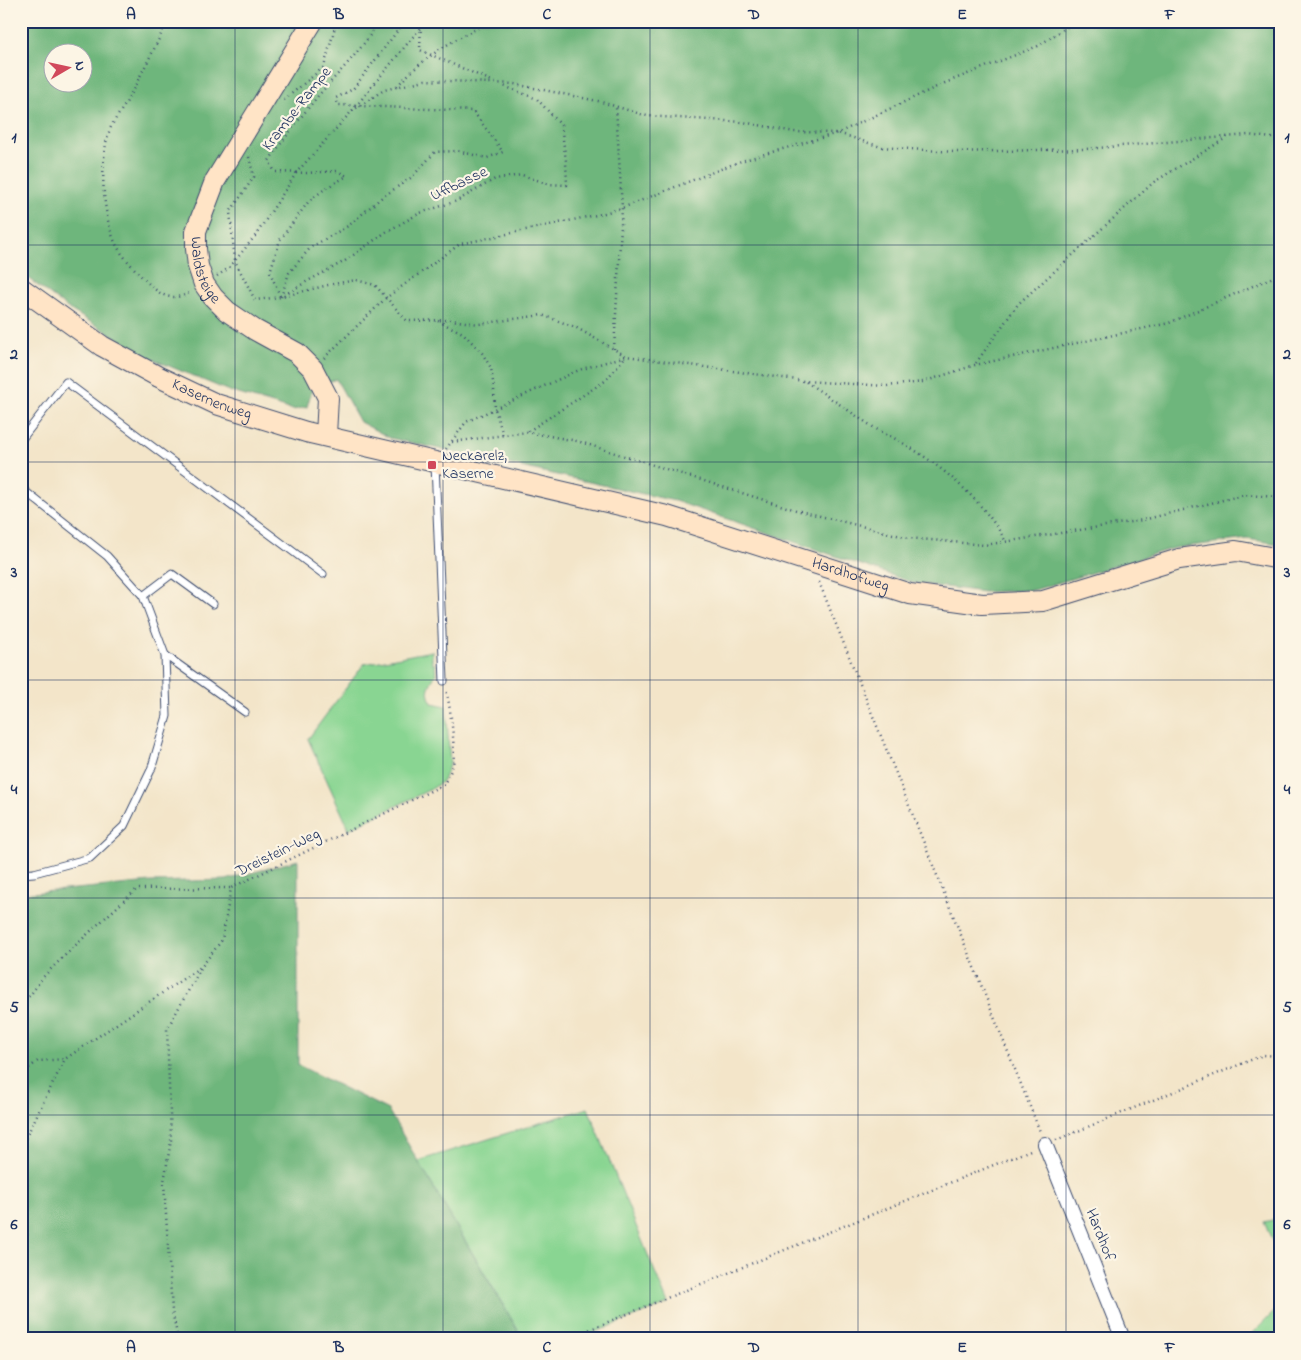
<svg xmlns="http://www.w3.org/2000/svg" width="1301" height="1360" font-family="'Indie Flower',sans-serif">
	<style>
		.green { fill: #89d592; stroke: #528278 }
		.forest { fill: #6eb67c; stroke: #44726d; fill-rule: evenodd }
		.lines { fill: none; stroke-linecap: round; stroke-linejoin: round }
		.lane-casing { stroke: #3b4a6e; stroke-width: 9 }
		.street-casing { stroke: #3b4a6e; stroke-width: 16 }
		.secondary-casing { stroke: #3b4a6e; stroke-width: 22 }
		.path { stroke: #3b4a6e; stroke-width: 2.5; stroke-dasharray: 1 4; stroke-linecap: butt }
		.lane { stroke: #fff; stroke-width: 7 }
		.street { stroke: #fff; stroke-width: 14 }
		.secondary { stroke: #ffe4c6; stroke-width: 20 }
		.grid { fill: none; stroke: #1b2f5e; stroke-width: 1; stroke-opacity: 0.55 }
		.poi-dot { fill: #d1495b; stroke: #fcf5e5; stroke-width: 2 }
		.labels { text-anchor: middle; dominant-baseline: central; stroke-width: 4.5; stroke-linejoin: round; paint-order: stroke }
		.street-label { font-size: 16px; fill: #1b2f5e; stroke: #fcf5e5 }
		.poi-label { font-size: 16px; fill: #1b2f5e; stroke: #fcf5e5; text-anchor: start }
		.neatline { fill: none; stroke: #1b2f5e; stroke-width: 2 }
		.grid-label { font-size: 16px; text-anchor: middle; font-weight: bold; fill: #1b2f5e }
	</style>
	<rect width="100%" height="100%" fill="#fcf5e5"/>
	<filter id="ink" filterUnits="userSpaceOnUse"><feTurbulence type="fractalNoise" baseFrequency=".02" numOctaves="2"/><feDisplacementMap in="SourceGraphic" scale="10" xChannelSelector="R" yChannelSelector="G"/><feConvolveMatrix kernelMatrix="1 2 1 2 8 2 1 2 1" color-interpolation-filters="sRGB"/></filter>
	<filter id="wash" filterUnits="userSpaceOnUse"><feTurbulence type="fractalNoise" baseFrequency=".0096" numOctaves="4" result="noise"/><feDisplacementMap in="SourceGraphic" scale="20" xChannelSelector="R" yChannelSelector="G"/><feGaussianBlur stdDeviation="1.12" result="paint"/><feColorMatrix in="noise" values="0 0 0 0 0 0 0 0 0 0 0 0 0 0 0 0 0 1.4 0 .05"/><feComposite in="paint" operator="in"/></filter>
	<g filter="url(#wash)">
		<rect width="100%" height="100%" fill="#f3e5c9"/>
		<g class="green">
			<path d="M 432,651 L 432,664 L 435,664 L 436,674 C 429,686 425,691 432,703 L 446,706 L 450,763 L 443,781 L 433,788 L 349,829 L 308,739 L 364,664 Z"/>
			<path d="M 588,1108 L 668,1304 L 577,1339 L 515,1339 L 518,1330 L 418,1161 Z"/>
			<path d="M 1280,1218 L 1280,1258 L 1264,1222 Z"/>
			<path d="M 1280,1306 L 1280,1339 L 1247,1339 Z"/>
		</g>
		<g class="forest">
			<path d="M 21,21 L 1280,21 L 1280,544 L 1247,539 L 1174,548 L 1034,590 L 984,592 L 914,583 L 675,501 L 390,438 L 360,422 L 336,379 L 312,389 L 307,407 L 293,410 L 229,391 L 150,358 L 69,309 L 21,273 ZM 52,52 L 82,52 L 82,82 L 52,82 Z"/>
			<path d="M 298,860 L 298,1065 L 388,1110 L 518,1331 L 515,1339 L 21,1339 L 21,894 L 151,882 L 226,880 Z"/>
		</g>
	</g>
	<g filter="url(#ink)">
		<g class="lines">
			<g class="lane-casing">
				<g id="lane">
					<path d="M 21,440 L 66,382 L 323,574"/>
					<path d="M 435,464 L 444,681"/>
					<path d="M 21,488 L 107,556 L 143,596 L 165,655 L 167,716 L 151,770 L 124,826 L 90,858 L 34,873 L 21,874"/>
					<path d="M 143,596 L 172,574 L 213,604"/>
					<path d="M 165,655 L 245,712"/>
				</g>
			</g>
			<g class="street-casing">
				<path id="street" d="M 1045,1144 L 1123,1339"/>
			</g>
			<g class="secondary-casing">
				<g id="secondary">
					<path id="s1" d="M 313,21 L 215,181 L 196,231 L 196,249 L 198,266 L 204,284 L 213,297 L 227,311 L 255,330 L 297,353 L 313,369 L 328,398 L 326,435"/>
					<path id="s2" d="M 21,288 L 102,346 L 159,377 L 216,404 L 306,432 L 667,516 L 910,594 L 982,604 L 1043,601 L 1179,559 L 1236,551 L 1280,559"/>
				</g>
			</g>
			<g class="path">
				<path d="M 167,21 C 155,49 140,76 126,103 C 121,112 112,122 109,132 C 99,162 102,220 118,248 C 124,258 134,268 142,277 C 158,293 168,304 191,292"/>
				<path d="M 421,21 L 420,50 L 494,82"/>
				<path d="M 425,23 L 435,21"/>
				<path d="M 397,86 C 425,56 457,36 495,21"/>
				<path d="M 284,100 L 324,67 L 335,27 L 340,21"/>
				<path d="M 352,111 L 384,90 L 425,80 L 514,84 L 598,101 L 647,116 L 743,122 L 794,132 L 838,133 L 881,147 L 954,152 L 1086,149 L 1248,135 L 1280,139"/>
				<path d="M 249,157 L 254,177 L 230,212 L 235,261 L 255,300 L 281,297 L 328,285 L 356,280 L 375,285 L 407,321 L 451,320 L 479,324 L 542,315 L 575,327 L 626,356 L 605,381 L 527,432"/>
				<path d="M 217,276 L 229,268 L 256,235 L 297,172 L 352,111 L 426,21"/>
				<path d="M 284,295 L 306,282 L 345,261 L 386,232 L 420,213 L 457,201 L 495,179 L 522,175 L 549,184 L 567,185 L 566,161 L 561,125 L 537,99 L 501,85"/>
				<path d="M 280,296 L 270,272 L 280,240 L 309,201 L 326,188 L 347,176 L 337,171 L 306,173 L 275,172 L 269,161 C 284,138 301,117 318,96 C 339,72 363,49 379,21"/>
				<path d="M 281,297 L 289,273 L 311,247 L 348,226 L 381,198 L 412,177 L 435,152 L 457,151 L 487,158 L 503,152 L 473,111 L 338,105 L 336,98 L 353,89 L 405,21"/>
				<path d="M 438,321 L 463,333 L 482,353 L 491,368 L 494,389 L 495,409 L 503,435"/>
				<path d="M 614,349 L 622,208 L 616,107"/>
				<path d="M 324,358 L 386,298 L 460,244 L 601,214 L 622,208 L 741,161 L 838,133 L 945,83 L 1038,46 L 1076,21"/>
				<path d="M 976,363 L 1018,304 L 1154,182 L 1228,137"/>
				<path d="M 806,382 C 828,396 849,411 870,425 C 880,432 891,436 901,442 C 941,465 983,500 1006,542"/>
				<path d="M 452,442 L 527,432 L 577,441 L 796,510 L 909,538 L 985,545 L 1143,520 L 1243,495 L 1280,497"/>
				<path d="M 446,449 L 466,422 L 579,370 L 626,356 L 804,381 L 887,386 L 923,382 L 975,365 L 1169,323 L 1280,274"/>
				<path d="M 819,582 L 1041,1134"/>
				<path d="M 21,1003 C 32,997 37,983 46,974 C 75,945 106,917 137,889 L 231,888"/>
				<path d="M 21,1074 L 38,1061 L 65,1059"/>
				<path d="M 1056,1140 L 1263,1055 L 1280,1056"/>
				<path d="M 21,1147 L 65,1059 L 202,966 L 222,940 L 231,888 L 443,785 C 447,779 451,772 453,764 C 456,752 450,703 446,690"/>
				<path d="M 178,1339 L 172,1311 L 164,1182 L 171,1140 L 167,1029 L 201,968"/>
				<path d="M 566,1339 L 1033,1149"/>
			</g>
			<use href="#lane" class="lane"/>
			<use href="#street" class="street"/>
			<use href="#secondary" class="secondary"/>
		</g>
	</g>
	<path class="grid" d="M 235,21 L 235,1339M 443,21 L 443,1339M 650,21 L 650,1339M 858,21 L 858,1339M 1066,21 L 1066,1339M 21,245 L 1280,245M 21,462 L 1280,462M 21,680 L 1280,680M 21,898 L 1280,898M 21,1115 L 1280,1115"/>
	<rect class="poi-dot" x="427" y="460" width="10" height="10" rx="2.5"/>
	<g class="labels">
		<g class="street-label">
			<text transform="translate(297 109) rotate(-52)">Krambe-Rampe</text>
			<text transform="translate(459 184) rotate(-25)">Uffbasse</text>
			<text stroke="none"><textPath href="#s1" startOffset="282">Waldsteige</textPath></text>
			<text stroke="none"><textPath href="#s2" startOffset="222">Kasernenweg</textPath></text>
			<text stroke="none"><textPath href="#s2" startOffset="885">Hardhofweg</textPath></text>
			<text transform="translate(278 853) rotate(-26)">Dreistein-Weg</text>
			<text transform="translate(1100 1235) rotate(68)">Hardhof</text>
		</g>
		<g class="poi-label">
			<text x="442" y="456">Neckarelz,<tspan x="442" dy="18">Kaserne</tspan></text>
		</g>
	</g>
	<rect width="1301" height="1360" fill="none" stroke="#fcf5e5" stroke-width="55"/>
	<g transform="translate(68 68) rotate(81)"><circle r="24" fill="#fcf5e5" stroke="#a2a6af"/>
	<path d="M0-4L9 19L0 12L-9 19Z" fill="#d1495b"/>
	<text y="-8" font-size="14" font-weight="bold" text-anchor="middle" fill="#1b2f5e">N</text>
	</g>
	<rect x="28" y="28" width="1246" height="1304" class="neatline"/>
	<g class="grid-label">
		<text x="131" y="19">A</text>
		<text x="339" y="19">B</text>
		<text x="547" y="19">C</text>
		<text x="754" y="19">D</text>
		<text x="962" y="19">E</text>
		<text x="1170" y="19">F</text>
		<text x="14" y="142">1</text>
		<text x="1287" y="142">1</text>
		<text x="14" y="359">2</text>
		<text x="1287" y="359">2</text>
		<text x="14" y="577">3</text>
		<text x="1287" y="577">3</text>
		<text x="14" y="794">4</text>
		<text x="1287" y="794">4</text>
		<text x="14" y="1012">5</text>
		<text x="1287" y="1012">5</text>
		<text x="14" y="1229">6</text>
		<text x="1287" y="1229">6</text>
		<text x="131" y="1352">A</text>
		<text x="339" y="1352">B</text>
		<text x="547" y="1352">C</text>
		<text x="754" y="1352">D</text>
		<text x="962" y="1352">E</text>
		<text x="1170" y="1352">F</text>
	</g>
</svg>
